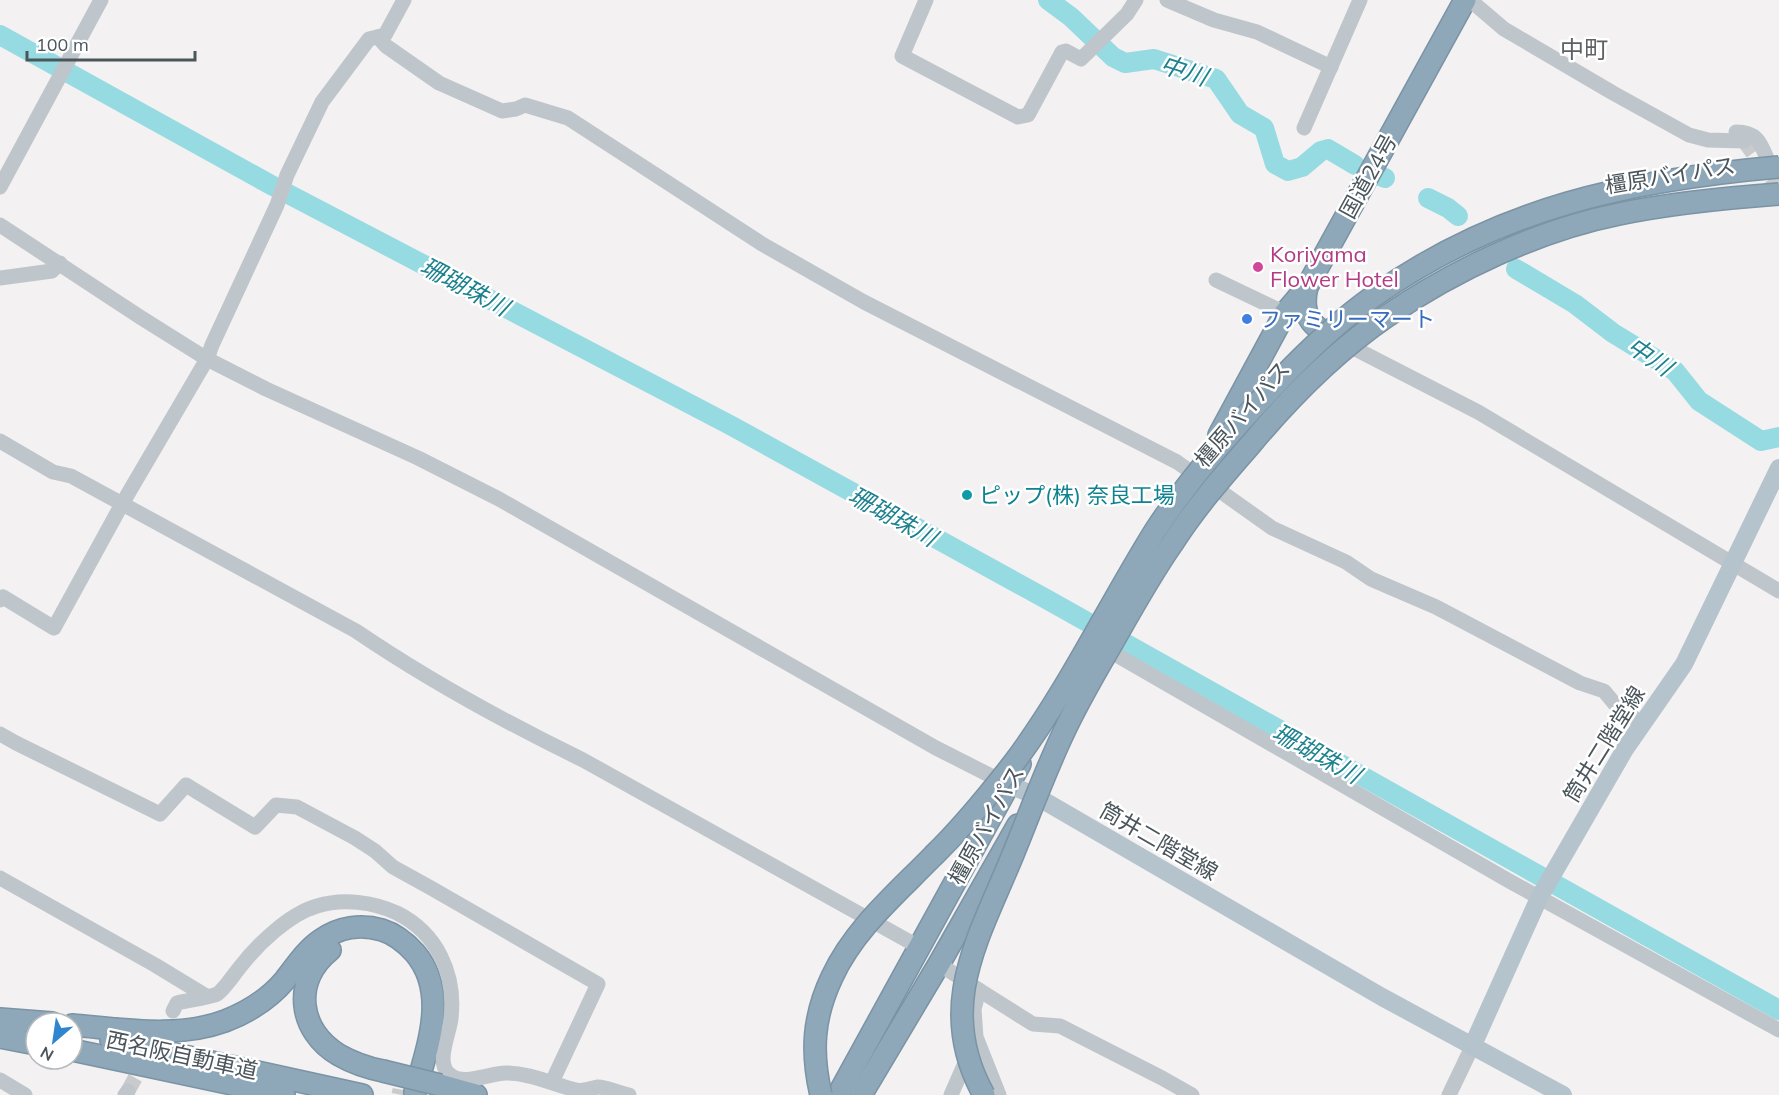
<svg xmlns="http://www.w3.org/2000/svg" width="1779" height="1095" font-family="Mulish,'Noto Sans JP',sans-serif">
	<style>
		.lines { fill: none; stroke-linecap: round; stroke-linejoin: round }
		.river { stroke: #97dbe2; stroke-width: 20 }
		.minor-tunnel { stroke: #c9cacc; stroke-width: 15; stroke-dasharray: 15 8; stroke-linecap: butt }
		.highway-tunnel { stroke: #c9cacc; stroke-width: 21; stroke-dasharray: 21 10; stroke-linecap: butt }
		.highway-casing { stroke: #7a93a5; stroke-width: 24 }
		.minor { stroke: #bec6cb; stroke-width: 15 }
		.major { stroke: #b4c3cc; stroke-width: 18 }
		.highway { stroke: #8ea8b9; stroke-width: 21 }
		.highway-bridge-casing { stroke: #7a93a5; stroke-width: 24; stroke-linecap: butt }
		.highway-bridge { stroke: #8ea8b9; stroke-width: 21 }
		.hotel-dot { fill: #d1479c; stroke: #fff; stroke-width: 2 }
		.shop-dot { fill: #3f7fe0; stroke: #fff; stroke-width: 2 }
		.culture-dot { fill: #0f9aa8; stroke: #fff; stroke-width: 2 }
		.labels { text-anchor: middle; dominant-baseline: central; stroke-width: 5; stroke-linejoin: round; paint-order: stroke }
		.street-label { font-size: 22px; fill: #4b565c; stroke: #fff }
		.hotel-label { font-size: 22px; fill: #b23c85; stroke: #fff; text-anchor: start }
		.shop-label { font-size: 22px; fill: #366cbe; stroke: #fff; text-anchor: start }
		.culture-label { font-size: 22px; fill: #0d838f; stroke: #fff; text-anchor: start }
		.neighbourhood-label { font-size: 24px; fill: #5e6265; stroke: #fff }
		.water-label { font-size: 24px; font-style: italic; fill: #1d828e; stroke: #fff }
	</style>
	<rect width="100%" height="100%" fill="#f3f1f1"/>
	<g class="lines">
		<g class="river">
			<path d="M 1048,0 L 1071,17 L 1113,57 L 1125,63 L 1154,59 L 1216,79 L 1240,114 L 1264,128 L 1275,164 L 1288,171 L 1302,167 L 1321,151 L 1328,149 L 1355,165"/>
			<path d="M 0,35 L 273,186 L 730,425 L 1048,600 L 1779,1010"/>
			<path d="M 1375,174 L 1385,178"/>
			<path d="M 1428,198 L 1448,208 L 1458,216"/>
			<path d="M 1516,269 L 1575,304 L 1613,333 L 1675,371 L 1699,401 L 1761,441 L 1779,437"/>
		</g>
		<g class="minor-tunnel">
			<path d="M 1744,141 L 1779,189"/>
			<path d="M 128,1091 L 146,1058"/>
		</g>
		<path class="highway-tunnel" d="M 402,1095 L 403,1090"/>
		<g class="highway-casing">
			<g id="highway">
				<path d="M 1342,342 C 1316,329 1299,320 1307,287 L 1465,0"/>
				<path d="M 1219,435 L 1285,313 L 1307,287"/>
				<path d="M 330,950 C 292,980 298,1031 339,1055 C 353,1063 368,1068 383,1071"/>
				<path d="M 0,1019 L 52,1023"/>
				<path d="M 72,1025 C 123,1029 176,1039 225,1021 C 248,1012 269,999 285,980 C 296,966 306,950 321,940 C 339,927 361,924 382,930 C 395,934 406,943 415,953 C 449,993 427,1048 415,1092"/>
				<path d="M 0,1037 L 36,1044"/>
				<path d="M 111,1040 L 362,1095"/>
				<path d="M 72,1050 L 284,1095"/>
				<path d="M 440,1085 L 476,1095"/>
				<path d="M 838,1095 L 1020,764"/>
				<path d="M 861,1095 L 939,964 L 1018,825"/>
			</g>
		</g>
		<g class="minor">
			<path d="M 926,0 L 902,56 L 1018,117 L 1028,115 L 1062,52 L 1066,51 L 1081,59 L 1127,14 L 1136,0"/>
			<path d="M 1167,0 L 1214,20 L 1257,32 L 1331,67"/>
			<path d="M 1470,0 L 1504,29 L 1613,93 L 1689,135 L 1708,140 L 1744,141"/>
			<path d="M 378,37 L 386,46 L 439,83 L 502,111 L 516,109 L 525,105 L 568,118 L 762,244 L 864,302 L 1177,462 L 1191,472"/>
			<path d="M 1304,128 L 1360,0"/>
			<path d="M 1736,132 C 1759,132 1761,145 1769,163"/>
			<path d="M 0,187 L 101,0"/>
			<path d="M 0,225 L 140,317 L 207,359 L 266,389 L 418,458 L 499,499 L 936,748 L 1009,785"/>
			<path d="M 0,278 L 52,271 L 60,263"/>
			<path d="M 1216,280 L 1285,313 L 1293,310"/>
			<path d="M 1342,342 L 1478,412 L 1779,591"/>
			<path d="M 0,441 L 53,472 L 71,476 L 356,631 C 428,680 505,722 583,760 L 919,947"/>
			<path d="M 1213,486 L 1272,528 L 1346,562 L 1371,579 L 1436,607 L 1580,683 L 1604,691 L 1614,703 L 1642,724"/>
			<path d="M 0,600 L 3,597 L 54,628 L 122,504 L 207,359 L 212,345 L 277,205 L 287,175 L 322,102 L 369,39 L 385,35 L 404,0"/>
			<path d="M 1113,653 L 1511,882 L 1779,1030"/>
			<path d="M 0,734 L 16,743 L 160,814 L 186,785 L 255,827 L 276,805 L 297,807 L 355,838 L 375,851 L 393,867 L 431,888 L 598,984 L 552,1082"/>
			<path d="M 0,878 L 155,965 L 206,996"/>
			<path d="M 939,964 L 979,990 L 974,1009 L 976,1037 L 999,1095"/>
			<path d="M 979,990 L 1033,1024 L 1060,1026 L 1162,1078 L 1192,1095"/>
			<path d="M 173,1011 L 177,1003 C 184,1001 212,997 217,994 C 223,991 235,973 240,967 C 258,944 289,914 317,906 C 343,898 373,902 397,913 C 437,933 456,974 451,1018 C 450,1033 435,1062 449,1074 C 463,1087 489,1073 506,1073 C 530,1073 552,1084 576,1090 C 583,1092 591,1088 598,1087 C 607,1087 619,1093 629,1095"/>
			<path d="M 0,1080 L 25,1095"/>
			<path d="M 125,1095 L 128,1091"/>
			<path d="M 951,1095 L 969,1054"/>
			<path d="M 1449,1095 L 1472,1047"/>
		</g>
		<g class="major">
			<path d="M 1009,785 L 1034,795 L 1382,997 L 1563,1095"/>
			<path d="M 1472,1047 L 1539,898 L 1625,749 L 1684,664 L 1779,468"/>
		</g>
		<use href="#highway" class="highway"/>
		<g class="highway-bridge-casing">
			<g id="highway-bridge">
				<path d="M 383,1071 L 440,1085"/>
				<path d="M 821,1095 C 811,1052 813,1017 832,977 C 854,929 897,893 933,856 C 962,828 988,796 1013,764 C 1068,691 1107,608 1155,531 C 1189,479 1230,432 1273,387 C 1304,354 1337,322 1374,296 C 1499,208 1629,180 1779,167"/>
				<path d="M 984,1095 C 933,1004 982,933 1016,847 C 1031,810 1045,772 1062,736 C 1076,705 1093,676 1110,647 C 1130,612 1149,577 1172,544 C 1195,508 1223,476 1251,444 C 1291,396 1336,351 1387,316 C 1454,270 1539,230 1619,214 C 1672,203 1725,198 1779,194"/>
			</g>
		</g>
		<use href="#highway-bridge" class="highway-bridge"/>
	</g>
	<circle class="hotel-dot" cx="1258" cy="267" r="6"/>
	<circle class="shop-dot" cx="1247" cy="319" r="6"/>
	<circle class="culture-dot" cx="967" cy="495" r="6"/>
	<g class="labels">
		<g class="street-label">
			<text transform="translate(1670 175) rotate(-9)">橿原バイパス</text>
			<text transform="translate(1368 176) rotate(-61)">国道24号</text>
			<text transform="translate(1242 414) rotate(-49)">橿原バイパス</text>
			<text transform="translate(1604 744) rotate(-58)">筒井二階堂線</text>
			<text transform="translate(986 825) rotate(-61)">橿原バイパス</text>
			<text transform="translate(1159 841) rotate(30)">筒井二階堂線</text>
			<text transform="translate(182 1055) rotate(12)">西名阪自動車道</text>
		</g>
		<g class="hotel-label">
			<text x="1270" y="254">Koriyama<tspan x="1270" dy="25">Flower Hotel</tspan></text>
		</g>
		<g class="shop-label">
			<text x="1259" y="319">ファミリーマート</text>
		</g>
		<g class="culture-label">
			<text x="979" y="495">ピップ(株) 奈良工場</text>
		</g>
		<g class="neighbourhood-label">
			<text x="1584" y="49">中町</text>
		</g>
		<g class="water-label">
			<text transform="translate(1184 70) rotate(18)">中川</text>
			<text transform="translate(465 286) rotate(28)">珊瑚珠川</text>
			<text transform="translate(1650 356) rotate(34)">中川</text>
			<text transform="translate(893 516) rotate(29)">珊瑚珠川</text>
			<text transform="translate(1317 753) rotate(29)">珊瑚珠川</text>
		</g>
	</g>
	<g transform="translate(54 1041) rotate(209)"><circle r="28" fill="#ffffff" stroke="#b7bbbe" stroke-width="1.5"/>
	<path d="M0-4.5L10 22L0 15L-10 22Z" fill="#2f86ce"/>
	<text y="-9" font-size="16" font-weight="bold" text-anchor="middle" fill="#4b565c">N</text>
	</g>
	<path d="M27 51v9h168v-9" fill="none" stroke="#4b565c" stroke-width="3"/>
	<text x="36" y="51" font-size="18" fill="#4b565c" stroke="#ffffff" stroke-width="4.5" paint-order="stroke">100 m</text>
</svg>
